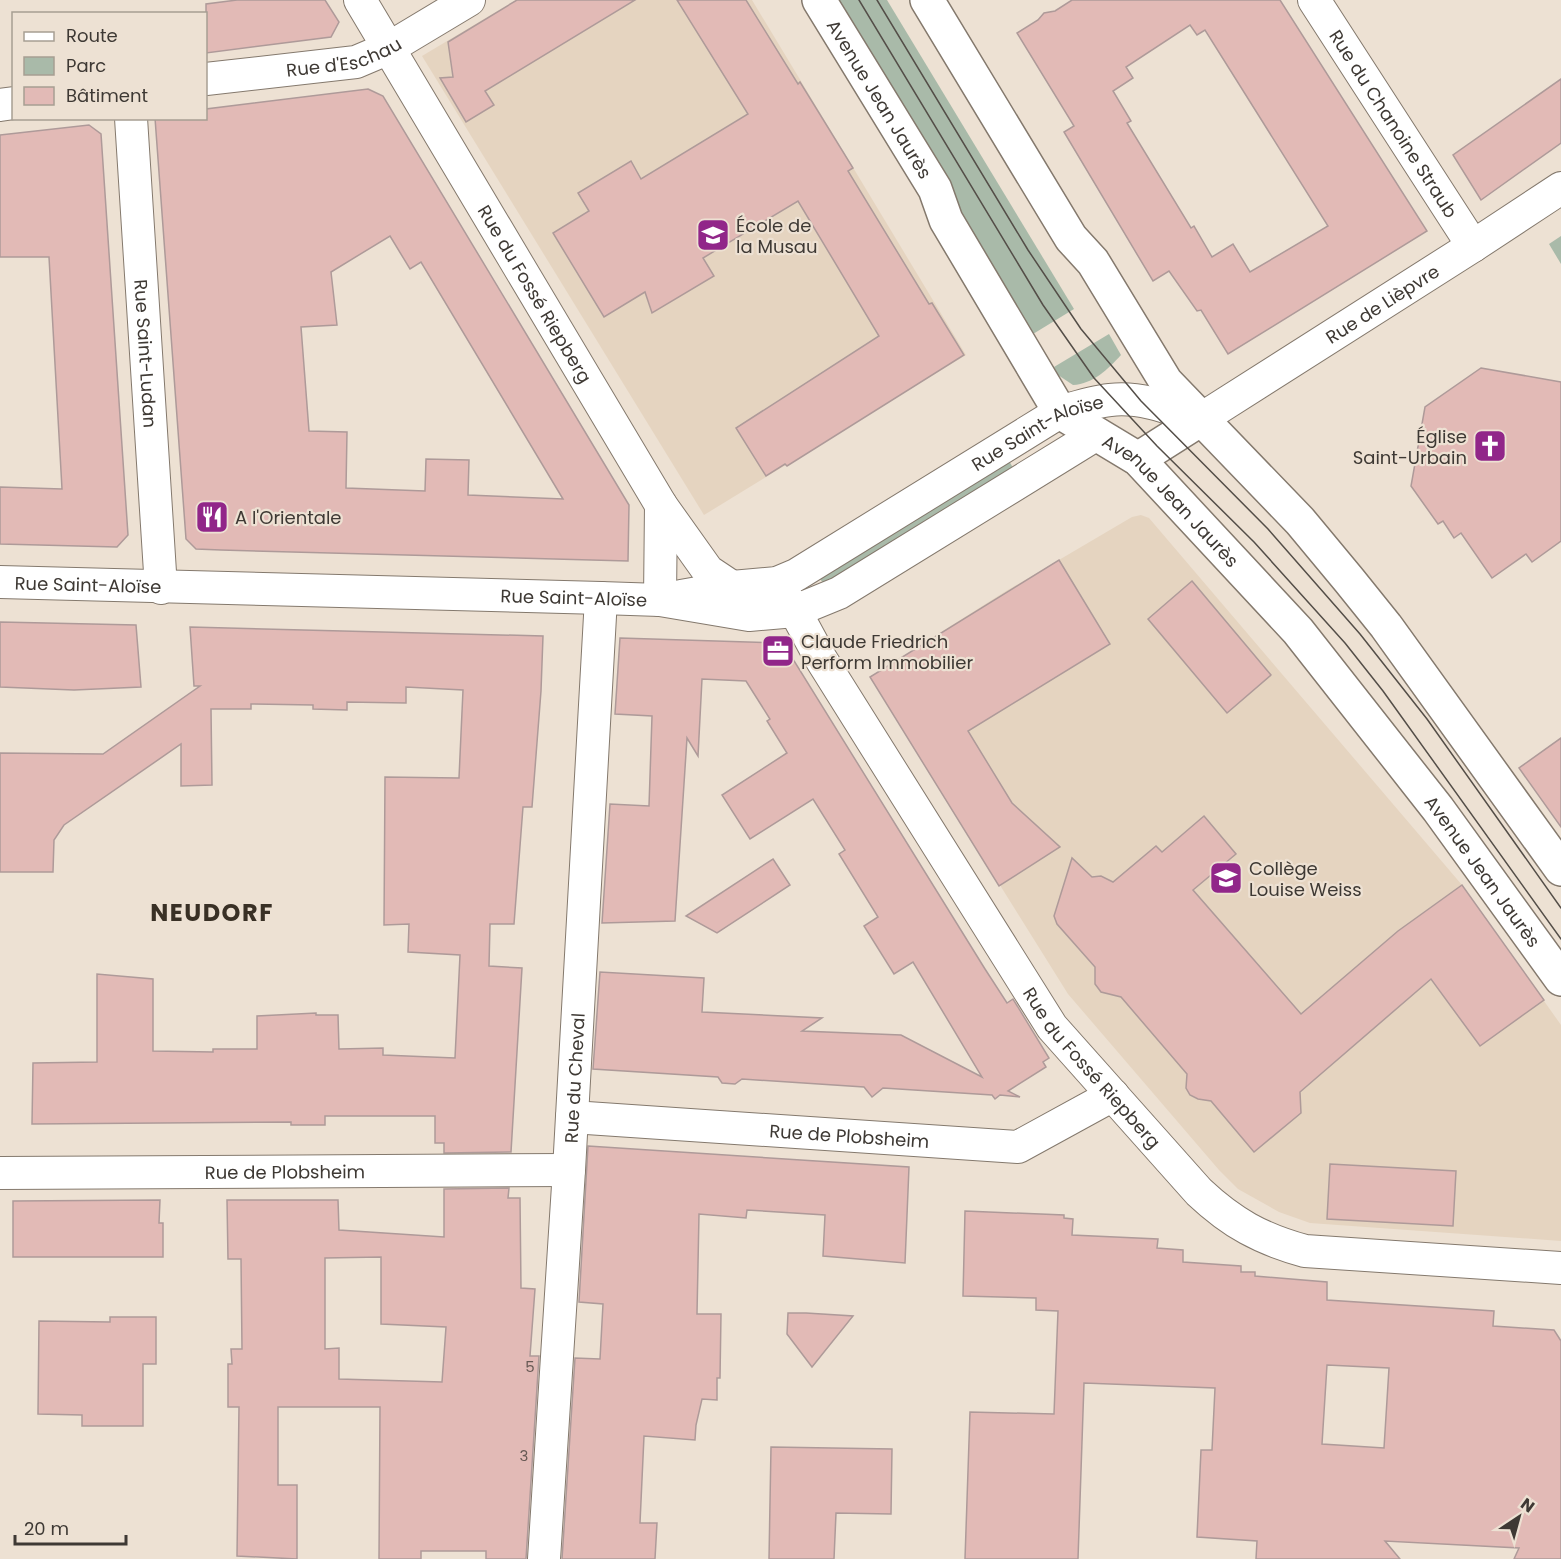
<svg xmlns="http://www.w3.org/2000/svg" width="1561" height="1559" font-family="Poppins,sans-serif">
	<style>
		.built { fill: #e5d4c0 }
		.green { fill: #a9baa9 }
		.building { fill: #e2bab6; stroke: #ae9a99; stroke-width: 1.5; fill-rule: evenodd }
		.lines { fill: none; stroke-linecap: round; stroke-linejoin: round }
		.minor-casing { stroke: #84796d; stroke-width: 34 }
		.secondary-casing { stroke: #84796d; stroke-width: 36 }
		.minor { stroke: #fff; stroke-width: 32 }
		.secondary { stroke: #fff; stroke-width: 33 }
		.tram { stroke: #544e48; stroke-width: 1.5 }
		.labels { text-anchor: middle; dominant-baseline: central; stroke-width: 4.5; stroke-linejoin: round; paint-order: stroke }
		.number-label { font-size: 15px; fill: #675954 }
		.street-label { font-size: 18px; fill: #3e3934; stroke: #ede1d3 }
		.poi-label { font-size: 18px; fill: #3e3934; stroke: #ede1d3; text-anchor: start }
		.district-label { font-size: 24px; font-weight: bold; letter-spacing: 1.5px; fill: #393025; stroke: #ede1d3 }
	</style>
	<rect width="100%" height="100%" fill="#ede1d3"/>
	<g class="built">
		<path d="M 516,0 L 752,0 L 966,355 L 704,515 L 422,56 Z"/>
		<path d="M 1141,515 L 1149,518 L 1462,885 L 1561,1025 L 1561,1241 L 1310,1223 L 1279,1212 L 1238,1189 L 1219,1170 L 1068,994 L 870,677 L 1006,591 L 1132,517 Z"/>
	</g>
	<g class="green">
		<path d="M 831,0 L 887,0 L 1074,309 L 1033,334 Z"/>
		<path d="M 1561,236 L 1561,264 L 1549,244 Z"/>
		<path d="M 1109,334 L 1121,355 C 1108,369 1093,384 1073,385 L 1058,375 L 1054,367 Z"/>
		<path d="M 1007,457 L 1013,468 L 826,584 L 823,583 L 818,576 Z"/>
	</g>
	<g class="building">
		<path d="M 237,0 L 325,0 L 339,22 L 331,37 L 206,53 L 206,4 Z"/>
		<path d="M 517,0 L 635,0 L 485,91 L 494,105 L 466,122 L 440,78 L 453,77 L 448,42 Z"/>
		<path d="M 677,0 L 746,0 L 798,84 L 800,82 L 853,168 L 848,171 L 929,304 L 932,303 L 964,355 L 787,466 L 785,464 L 766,476 L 736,428 L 879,336 L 798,201 L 703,258 L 714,276 L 652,313 L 645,292 L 604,317 L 553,233 L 589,211 L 578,193 L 631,161 L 641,179 L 748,114 Z"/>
		<path d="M 1072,0 L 1280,0 L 1427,231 L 1228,354 L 1201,310 L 1197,311 L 1169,271 L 1153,281 L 1064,132 L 1074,126 L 1017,33 L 1038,20 L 1044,13 L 1055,11 ZM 1190,25 L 1197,35 L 1205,30 L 1328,226 L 1250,272 L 1233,244 L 1212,257 L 1194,226 L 1191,228 L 1127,123 L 1131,121 L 1113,91 L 1133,78 L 1126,67 Z"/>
		<path d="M 1561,79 L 1561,143 L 1481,200 L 1453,155 Z"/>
		<path d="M 368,89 L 383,96 L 629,505 L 628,561 L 221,550 L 196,549 L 186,539 L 155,118 L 206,118 L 206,109 ZM 390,236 L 410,269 L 421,262 L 563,499 L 468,495 L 469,460 L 426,459 L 425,491 L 346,488 L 347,432 L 309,431 L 301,327 L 337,325 L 331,272 Z"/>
		<path d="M 89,125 L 101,134 L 128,535 L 117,547 L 0,544 L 0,487 L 62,489 L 49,257 L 0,257 L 0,135 Z"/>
		<path d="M 1481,368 L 1561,382 L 1561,541 L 1532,562 L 1526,554 L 1492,578 L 1461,533 L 1454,538 L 1443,521 L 1438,524 L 1411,486 L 1425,407 Z"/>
		<path d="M 1059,560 L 1110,644 L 968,731 L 1012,803 L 1060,847 L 999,886 L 870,677 Z"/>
		<path d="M 1192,581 L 1271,675 L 1227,713 L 1148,619 Z"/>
		<path d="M 0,622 L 136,625 L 141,687 L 74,690 L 0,687 Z"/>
		<path d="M 190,627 L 543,636 L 541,691 L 532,807 L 523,807 L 514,924 L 490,924 L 489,966 L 522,968 L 511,1152 L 444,1153 L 444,1143 L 435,1143 L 435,1116 L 325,1116 L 325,1125 L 291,1125 L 291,1122 L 32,1124 L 33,1063 L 97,1062 L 97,974 L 153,979 L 153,1051 L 213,1052 L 213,1049 L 257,1049 L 257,1016 L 316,1013 L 316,1015 L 338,1015 L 339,1049 L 383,1048 L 383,1055 L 455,1058 L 460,955 L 408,952 L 409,924 L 384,925 L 385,777 L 459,778 L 463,690 L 406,687 L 406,703 L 347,702 L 347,710 L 313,709 L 313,705 L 251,704 L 251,709 L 211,709 L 212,785 L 181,786 L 181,744 L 64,825 L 54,840 L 53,872 L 0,872 L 0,753 L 103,754 L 200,686 L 194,686 Z"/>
		<path d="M 620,638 L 783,643 L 985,969 L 1007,1003 L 1013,999 L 1049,1058 L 1043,1062 L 1046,1067 L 1008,1091 L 1020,1097 L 1000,1095 L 995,1099 L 992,1095 L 883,1088 L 872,1097 L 864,1087 L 742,1079 L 735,1084 L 722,1083 L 718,1077 L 593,1069 L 600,972 L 704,978 L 702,1012 L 822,1018 L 802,1031 L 901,1035 L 982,1077 L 913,962 L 894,974 L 864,926 L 878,917 L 839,854 L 845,850 L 813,799 L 750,839 L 722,795 L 787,753 L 767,721 L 770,719 L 746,681 L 702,679 L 698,756 L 687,738 L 675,921 L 602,923 L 610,804 L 649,806 L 652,716 L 615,714 Z"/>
		<path d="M 1561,738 L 1561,827 L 1519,768 Z"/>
		<path d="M 1204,816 L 1236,854 L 1193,890 L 1301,1014 L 1398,931 L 1462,885 L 1544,1000 L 1480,1046 L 1431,979 L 1300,1092 L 1301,1113 L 1254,1152 L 1211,1101 L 1198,1099 L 1190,1095 L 1186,1088 L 1187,1074 L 1121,997 L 1101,992 L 1095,984 L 1095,967 L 1057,924 L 1054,916 L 1072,858 L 1092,877 L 1101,876 L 1113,882 L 1156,846 L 1162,852 Z"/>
		<path d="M 773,859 L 790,885 L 717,933 L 686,916 Z"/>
		<path d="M 588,1146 L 909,1167 L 905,1263 L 823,1256 L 825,1215 L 747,1210 L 746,1218 L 699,1214 L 697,1314 L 721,1314 L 720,1378 L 717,1378 L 717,1400 L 702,1399 L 696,1425 L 695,1440 L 644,1436 L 640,1523 L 657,1523 L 655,1559 L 562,1559 L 575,1358 L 600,1359 L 603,1304 L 579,1302 Z"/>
		<path d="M 1330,1164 L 1456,1171 L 1453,1226 L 1327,1219 Z"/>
		<path d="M 509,1188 L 508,1198 L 520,1198 L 521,1288 L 535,1289 L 530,1356 L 539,1356 L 526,1559 L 486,1559 L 486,1551 L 421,1551 L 421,1559 L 379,1559 L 380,1407 L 278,1407 L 278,1485 L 297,1485 L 297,1559 L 237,1556 L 239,1407 L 228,1407 L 228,1364 L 232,1364 L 231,1349 L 242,1349 L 241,1259 L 228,1259 L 227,1200 L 338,1200 L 339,1230 L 444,1237 L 444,1189 ZM 381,1257 L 381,1324 L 446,1327 L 442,1382 L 339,1379 L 339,1348 L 325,1349 L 325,1258 Z"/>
		<path d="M 160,1200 L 159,1223 L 163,1223 L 163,1257 L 13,1257 L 13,1201 Z"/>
		<path d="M 965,1211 L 1064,1215 L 1064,1218 L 1073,1219 L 1072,1235 L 1158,1239 L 1157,1248 L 1183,1250 L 1183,1262 L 1241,1266 L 1241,1272 L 1255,1272 L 1255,1276 L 1327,1282 L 1327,1300 L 1494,1311 L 1493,1326 L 1554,1330 L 1561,1341 L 1561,1559 L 1514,1559 L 1519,1548 L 1385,1541 L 1400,1559 L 1256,1559 L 1257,1541 L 1197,1537 L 1201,1450 L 1212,1450 L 1215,1388 L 1084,1383 L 1078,1559 L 965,1559 L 970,1412 L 1054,1414 L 1058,1311 L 1036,1310 L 1036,1298 L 963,1296 ZM 1327,1365 L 1389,1368 L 1384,1448 L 1322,1444 Z"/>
		<path d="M 788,1313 L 806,1313 L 853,1316 L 812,1367 L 787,1334 Z"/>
		<path d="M 110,1317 L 156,1317 L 156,1364 L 143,1364 L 143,1426 L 82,1426 L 82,1415 L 38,1414 L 39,1321 L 110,1322 Z"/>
		<path d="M 771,1447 L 892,1449 L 891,1514 L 836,1513 L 834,1559 L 769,1559 Z"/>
	</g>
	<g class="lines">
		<g class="minor-casing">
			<g id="minor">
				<path id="s1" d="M 360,0 L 661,505 L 708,571 L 732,587"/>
				<path id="s2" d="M 1314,0 L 1473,246"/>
				<path id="s3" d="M 206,79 L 356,62 L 389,48 L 469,0"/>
				<path d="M 0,105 L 14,103"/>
				<path id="s4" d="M 131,118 L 161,588"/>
				<path id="s5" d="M 0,582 L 601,598 L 660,600 L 749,615 L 795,611 L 839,593 L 1097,434"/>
				<path id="s6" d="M 777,583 L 795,611 L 821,659 L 1052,1027 L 1199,1192 C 1232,1223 1261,1239 1305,1251 L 1561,1268"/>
				<path id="s7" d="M 681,596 L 732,587 L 777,583 L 796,575 L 1060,412 C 1077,407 1093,402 1110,400 C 1141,396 1172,409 1201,419 L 1473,246 L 1561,188"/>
				<path d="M 660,600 L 661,505"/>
				<path id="s8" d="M 572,1117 L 1018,1147 L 1113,1095"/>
				<path id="s9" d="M 0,1173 L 569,1170"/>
				<path id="s10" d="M 544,1559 L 569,1170 L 601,598"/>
			</g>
		</g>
		<g class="secondary-casing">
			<g id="secondary">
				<path id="s11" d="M 819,0 L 935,189 L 946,220 L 1060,412 L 1138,459 L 1298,631 L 1438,809 L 1561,979"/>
				<path d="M 927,0 L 1071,238 L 1093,262 L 1166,382 L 1300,521 L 1349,580 L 1386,626 L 1561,869"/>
				<path d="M 1138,459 L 1201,419"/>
			</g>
		</g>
		<use href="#minor" class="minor"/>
		<use href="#secondary" class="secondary"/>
		<g class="tram">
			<path d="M 859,0 L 1043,305 L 1094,378 L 1157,446 L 1254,542 L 1345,643 L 1383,691 L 1561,939"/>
			<path d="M 877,0 L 1028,250 L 1081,329 L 1141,401 L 1268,529 L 1360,634 L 1427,719 L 1561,908"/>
		</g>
	</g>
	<defs>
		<g id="school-square" transform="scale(1.725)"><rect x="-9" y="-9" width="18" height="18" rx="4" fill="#912689" stroke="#ede1d3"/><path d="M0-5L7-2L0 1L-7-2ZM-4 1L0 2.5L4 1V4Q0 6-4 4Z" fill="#fff"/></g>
		<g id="church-square" transform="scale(1.725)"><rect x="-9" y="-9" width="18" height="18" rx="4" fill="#912689" stroke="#ede1d3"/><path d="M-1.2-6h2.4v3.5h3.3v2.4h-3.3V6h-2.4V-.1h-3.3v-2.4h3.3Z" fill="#fff"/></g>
		<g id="restaurant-square" transform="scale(1.725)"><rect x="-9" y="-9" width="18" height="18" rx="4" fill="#912689" stroke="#ede1d3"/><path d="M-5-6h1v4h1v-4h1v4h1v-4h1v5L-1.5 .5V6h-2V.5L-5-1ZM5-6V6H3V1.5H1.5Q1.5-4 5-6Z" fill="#fff"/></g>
		<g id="office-square" transform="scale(1.725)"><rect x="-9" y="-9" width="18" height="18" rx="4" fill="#912689" stroke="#ede1d3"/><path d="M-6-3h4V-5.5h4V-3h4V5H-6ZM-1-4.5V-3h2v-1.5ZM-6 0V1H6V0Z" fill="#fff"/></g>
	</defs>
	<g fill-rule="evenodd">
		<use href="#school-square" x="713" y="235"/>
		<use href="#church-square" x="1490" y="446"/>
		<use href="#restaurant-square" x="212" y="517"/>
		<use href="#office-square" x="778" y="651"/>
		<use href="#school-square" x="1226" y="878"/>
	</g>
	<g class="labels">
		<g class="number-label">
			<text x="530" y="1366">5</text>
			<text x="524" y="1455">3</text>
		</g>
		<g class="street-label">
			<text stroke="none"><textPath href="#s3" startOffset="140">Rue d'Eschau</textPath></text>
			<text stroke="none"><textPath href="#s11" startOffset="116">Avenue Jean Jaurès</textPath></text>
			<text stroke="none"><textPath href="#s2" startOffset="147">Rue du Chanoine Straub</textPath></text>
			<text stroke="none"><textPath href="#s1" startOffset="342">Rue du Fossé Riepberg</textPath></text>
			<text stroke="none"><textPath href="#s7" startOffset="788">Rue de Lièpvre</textPath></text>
			<text stroke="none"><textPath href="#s4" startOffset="236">Rue Saint-Ludan</textPath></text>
			<text stroke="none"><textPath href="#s7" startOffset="399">Rue Saint-Aloïse</textPath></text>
			<text stroke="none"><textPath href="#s11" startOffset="621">Avenue Jean Jaurès</textPath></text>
			<text stroke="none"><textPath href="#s5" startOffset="88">Rue Saint-Aloïse</textPath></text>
			<text stroke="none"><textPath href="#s5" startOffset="574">Rue Saint-Aloïse</textPath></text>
			<text stroke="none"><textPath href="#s11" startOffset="1107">Avenue Jean Jaurès</textPath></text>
			<text stroke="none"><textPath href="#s6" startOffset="579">Rue du Fossé Riepberg</textPath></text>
			<text stroke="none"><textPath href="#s10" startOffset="482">Rue du Cheval</textPath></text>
			<text stroke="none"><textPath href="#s8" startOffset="278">Rue de Plobsheim</textPath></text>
			<text stroke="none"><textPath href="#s9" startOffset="285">Rue de Plobsheim</textPath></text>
		</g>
		<g class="poi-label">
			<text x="736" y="225">École de<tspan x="736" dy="21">la Musau</tspan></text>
			<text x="1467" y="436" text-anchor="end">Église<tspan x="1467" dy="21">Saint-Urbain</tspan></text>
			<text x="235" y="517">A l'Orientale</text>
			<text x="801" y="641">Claude Friedrich<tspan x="801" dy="21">Perform Immobilier</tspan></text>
			<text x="1249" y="868">Collège<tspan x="1249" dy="21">Louise Weiss</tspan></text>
		</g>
		<g class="district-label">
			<text x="212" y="912">NEUDORF</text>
		</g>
	</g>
	<rect x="12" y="12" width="195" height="108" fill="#ede1d3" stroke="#a79e93" stroke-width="1.5"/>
	<rect x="24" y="32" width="30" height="9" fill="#ffffff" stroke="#a79e93" stroke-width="1.5"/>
	<text x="66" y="42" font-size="18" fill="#3e3934">Route</text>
	<rect x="24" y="57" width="30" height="18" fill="#a9baa9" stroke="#a79e93" stroke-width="1.5"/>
	<text x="66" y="72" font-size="18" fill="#3e3934">Parc</text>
	<rect x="24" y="87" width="30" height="18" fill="#e2bab6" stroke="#a79e93" stroke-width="1.5"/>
	<text x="66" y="102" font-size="18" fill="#3e3934">Bâtiment</text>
	<g transform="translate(1519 1517) rotate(36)" stroke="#ede1d3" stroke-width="4.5" paint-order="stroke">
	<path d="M0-4.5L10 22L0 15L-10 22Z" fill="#3e3934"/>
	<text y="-9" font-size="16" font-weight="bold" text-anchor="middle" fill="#3e3934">N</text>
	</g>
	<path d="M15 1535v9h111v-9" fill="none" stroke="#3e3934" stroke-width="3"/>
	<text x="24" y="1535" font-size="18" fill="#3e3934" stroke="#ede1d3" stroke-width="4.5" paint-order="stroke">20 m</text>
</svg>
